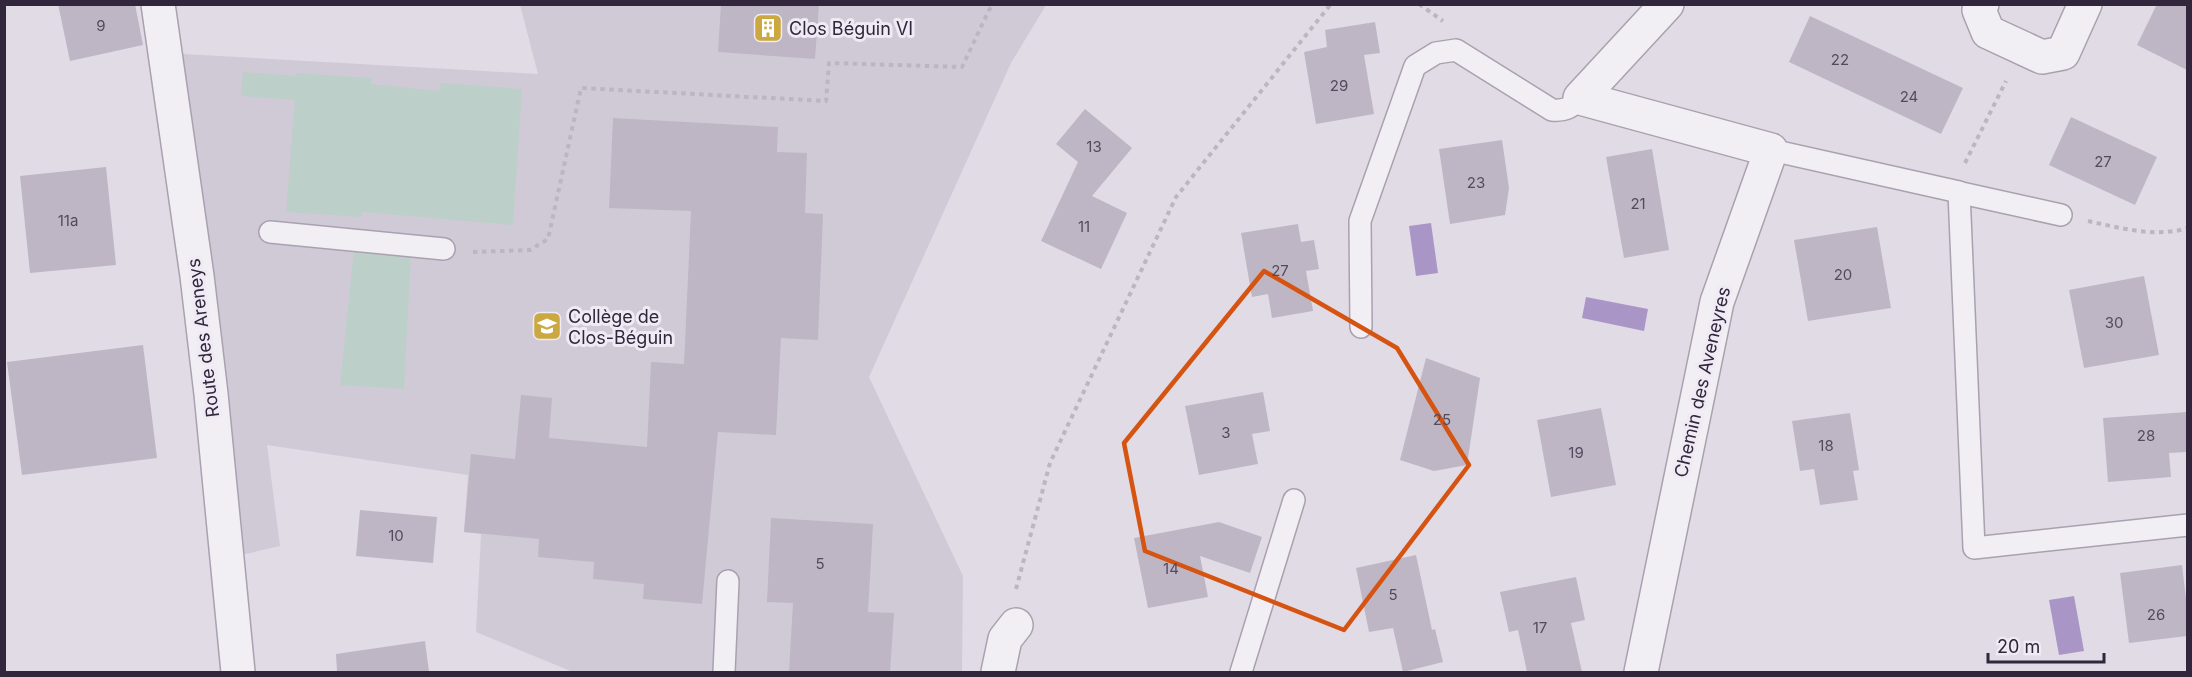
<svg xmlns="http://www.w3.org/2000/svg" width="2192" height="677" font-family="Inter,sans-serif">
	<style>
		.built { fill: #d0cad7 }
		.green { fill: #bdcfc9 }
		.water { fill: #aa96c6 }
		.building { fill: #beb6c5 }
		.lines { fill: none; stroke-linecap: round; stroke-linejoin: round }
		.lane-casing { stroke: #a9a1af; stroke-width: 24 }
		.street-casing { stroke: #a9a1af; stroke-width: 36 }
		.path { stroke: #bbb6c0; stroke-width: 4; stroke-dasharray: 4.5 4.5; stroke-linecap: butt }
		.lane { stroke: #f1eef4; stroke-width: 21 }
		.street { stroke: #f1eef4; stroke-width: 33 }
		.marked { fill: none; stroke: #d65411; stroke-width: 4.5; stroke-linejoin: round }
		.labels { text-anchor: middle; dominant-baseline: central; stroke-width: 6; stroke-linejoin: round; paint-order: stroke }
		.number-label { font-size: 15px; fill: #544a5e }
		.poi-label { font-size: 18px; fill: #31263b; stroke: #efeaf4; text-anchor: start }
		.street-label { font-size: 18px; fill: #31263b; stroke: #efeaf4 }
	</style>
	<rect width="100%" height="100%" fill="#e1dbe6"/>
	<path class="built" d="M 520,5 L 1046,5 L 1011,63 L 869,377 L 963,576 L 962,672 L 573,672 L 476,632 L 481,534 L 464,532 L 468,475 L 267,445 L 280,546 L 246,554 L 225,553 L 165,53 L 538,74 Z"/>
	<g class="green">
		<path d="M 243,72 L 296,76 L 296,73 L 371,78 L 371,84 L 439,91 L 440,83 L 522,89 L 513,225 L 363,212 L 362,217 L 286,212 L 295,100 L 241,96 Z"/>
		<path d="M 354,248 L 411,254 L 404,389 L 340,385 Z"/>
	</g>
	<g class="water">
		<path d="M 1431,223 L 1438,273 L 1416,276 L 1409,226 Z"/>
		<path d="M 1586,297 L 1648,309 L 1644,331 L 1582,318 Z"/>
		<path d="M 2074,596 L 2084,651 L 2059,655 L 2049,600 Z"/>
	</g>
	<g class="building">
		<path d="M 58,4 L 135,4 L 143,45 L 70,61 Z"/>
		<path d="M 721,4 L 819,4 L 815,59 L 718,52 Z"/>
		<path d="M 2157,4 L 2187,4 L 2187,70 L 2137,45 Z"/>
		<path d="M 1810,16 L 1963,88 L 1941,134 L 1789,62 Z"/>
		<path d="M 1375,22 L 1380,53 L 1364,55 L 1374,114 L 1316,124 L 1304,52 L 1327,47 L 1325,30 Z"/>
		<path d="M 1085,109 L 1132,148 L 1092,196 L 1127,213 L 1101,269 L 1041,241 L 1078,162 L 1056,144 Z"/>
		<path d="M 2071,117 L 2157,157 L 2135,205 L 2049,165 Z"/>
		<path d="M 613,118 L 778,127 L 777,152 L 807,153 L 805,213 L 823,214 L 818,340 L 781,338 L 776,435 L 718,432 L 702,604 L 643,599 L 644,584 L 593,579 L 594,562 L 538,557 L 539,539 L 464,532 L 471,454 L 515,459 L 521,395 L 552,398 L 549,438 L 647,447 L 651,362 L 684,364 L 691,211 L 609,208 Z"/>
		<path d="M 1502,140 L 1509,188 L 1505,215 L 1450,224 L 1439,149 Z"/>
		<path d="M 1652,149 L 1669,250 L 1624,258 L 1606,157 Z"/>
		<path d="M 106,167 L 116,265 L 30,273 L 20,176 Z"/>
		<path d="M 1298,224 L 1301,242 L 1314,240 L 1319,269 L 1306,271 L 1313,311 L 1272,318 L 1268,294 L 1252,297 L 1241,233 Z"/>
		<path d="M 1877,227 L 1891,308 L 1808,321 L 1794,240 Z"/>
		<path d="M 2144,276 L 2159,355 L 2084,368 L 2069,290 Z"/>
		<path d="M 143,345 L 157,458 L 22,475 L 7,362 Z"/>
		<path d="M 1426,358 L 1480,378 L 1467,465 L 1434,471 L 1400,460 Z"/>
		<path d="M 1263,392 L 1270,431 L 1252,434 L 1258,464 L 1199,475 L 1185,406 Z"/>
		<path d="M 1601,408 L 1616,485 L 1551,497 L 1537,420 Z"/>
		<path d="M 2187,412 L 2187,452 L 2169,453 L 2171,477 L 2108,482 L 2103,418 Z"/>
		<path d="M 1850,413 L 1859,470 L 1853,471 L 1858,500 L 1820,505 L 1814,469 L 1800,471 L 1792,421 Z"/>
		<path d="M 360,510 L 437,517 L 433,563 L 356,556 Z"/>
		<path d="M 771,518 L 873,524 L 868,612 L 894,613 L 890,672 L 789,672 L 793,603 L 767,602 Z"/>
		<path d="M 1219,522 L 1262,537 L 1250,573 L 1200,556 L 1208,597 L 1148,608 L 1134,538 Z"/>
		<path d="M 1416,555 L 1432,630 L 1435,629 L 1443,662 L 1403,672 L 1393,628 L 1369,632 L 1356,568 Z"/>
		<path d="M 2182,565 L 2187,607 L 2187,636 L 2129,643 L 2120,573 Z"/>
		<path d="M 1576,577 L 1585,620 L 1571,623 L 1582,672 L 1527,672 L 1518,630 L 1509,632 L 1500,592 Z"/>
		<path d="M 425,641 L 429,672 L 337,672 L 336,654 Z"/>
	</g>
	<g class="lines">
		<g class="lane-casing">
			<g id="lane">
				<path d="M 1771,150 L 1959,192 L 1974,548 L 2188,525"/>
				<path d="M 1957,192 L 2061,215"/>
				<path d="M 270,232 L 444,249"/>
				<path d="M 1361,327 L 1360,221 L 1415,66 L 1436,53 L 1456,50 L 1552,110 C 1565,111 1571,108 1580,98"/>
				<path d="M 724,672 L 728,581"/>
				<path d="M 1241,672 L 1294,500"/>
			</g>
		</g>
		<g class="street-casing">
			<g id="street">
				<path d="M 158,4 L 197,276 L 211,394 L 238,672"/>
				<path d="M 1982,4 L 1979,10 L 1988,32 L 2042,57 L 2063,53 L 2085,4"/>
				<path d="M 998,672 L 1005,639 L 1016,625"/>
				<path d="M 1641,672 L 1717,302 L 1771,150 L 1580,98 L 1667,4"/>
			</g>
		</g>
		<g class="path">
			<path d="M 1419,4 L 1443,21"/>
			<path d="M 1965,163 L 2006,81"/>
			<path d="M 2088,221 C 2120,228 2156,238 2188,228"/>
			<path d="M 473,252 L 530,250 L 548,239 L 581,88 L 826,101 L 829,63 L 962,67 L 989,10 L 994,4"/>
			<path d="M 1016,589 L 1050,463 L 1176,197 L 1331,4"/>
		</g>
		<use href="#lane" class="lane"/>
		<use href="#street" class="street"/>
	</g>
	<path class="marked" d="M 1264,271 L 1397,348 L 1469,465 L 1344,630 L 1145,551 L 1124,443 Z"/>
	<defs>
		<g id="building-square" transform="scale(1.5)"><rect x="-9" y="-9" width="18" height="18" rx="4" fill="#cba940" stroke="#efeaf4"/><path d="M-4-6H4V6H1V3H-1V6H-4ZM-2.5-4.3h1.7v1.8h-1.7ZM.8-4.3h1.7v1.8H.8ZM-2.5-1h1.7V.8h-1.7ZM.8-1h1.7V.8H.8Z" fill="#fff"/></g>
		<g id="school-square" transform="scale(1.5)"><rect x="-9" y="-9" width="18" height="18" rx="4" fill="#cba940" stroke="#efeaf4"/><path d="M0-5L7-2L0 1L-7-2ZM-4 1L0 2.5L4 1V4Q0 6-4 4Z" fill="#fff"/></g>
	</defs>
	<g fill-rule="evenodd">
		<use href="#building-square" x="768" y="28"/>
		<use href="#school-square" x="547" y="326"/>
	</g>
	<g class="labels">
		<g class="number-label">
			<text x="101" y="25">9</text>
			<text x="1840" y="59">22</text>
			<text x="1339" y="85">29</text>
			<text x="1909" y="96">24</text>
			<text x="1094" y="146">13</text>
			<text x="2103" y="161">27</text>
			<text x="1476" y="182">23</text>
			<text x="1638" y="203">21</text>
			<text x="68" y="220">11a</text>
			<text x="1084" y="226">11</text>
			<text x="1280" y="270">27</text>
			<text x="1843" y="274">20</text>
			<text x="2114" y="322">30</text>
			<text x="1442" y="419">25</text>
			<text x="1226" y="432">3</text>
			<text x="2146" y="435">28</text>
			<text x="1826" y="445">18</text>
			<text x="1576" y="452">19</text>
			<text x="396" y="535">10</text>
			<text x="820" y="563">5</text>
			<text x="1171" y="568">14</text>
			<text x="1393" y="594">5</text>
			<text x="2156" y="614">26</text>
			<text x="1540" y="627">17</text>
		</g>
		<g class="poi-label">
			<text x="789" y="28">Clos Béguin VI</text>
			<text x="568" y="316">Collège de<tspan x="568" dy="21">Clos-Béguin</tspan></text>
		</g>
		<g class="street-label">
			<text transform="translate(203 338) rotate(-97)">Route des Areneys</text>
			<text transform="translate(1702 382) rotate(-77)">Chemin des Aveneyres</text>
		</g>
	</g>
	<rect width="2192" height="677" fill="none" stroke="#31263b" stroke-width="12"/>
	<path d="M1988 653v9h116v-9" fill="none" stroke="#31263b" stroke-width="3"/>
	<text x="1997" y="653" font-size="18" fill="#31263b" stroke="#efeaf4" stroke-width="4.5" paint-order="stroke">20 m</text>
</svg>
